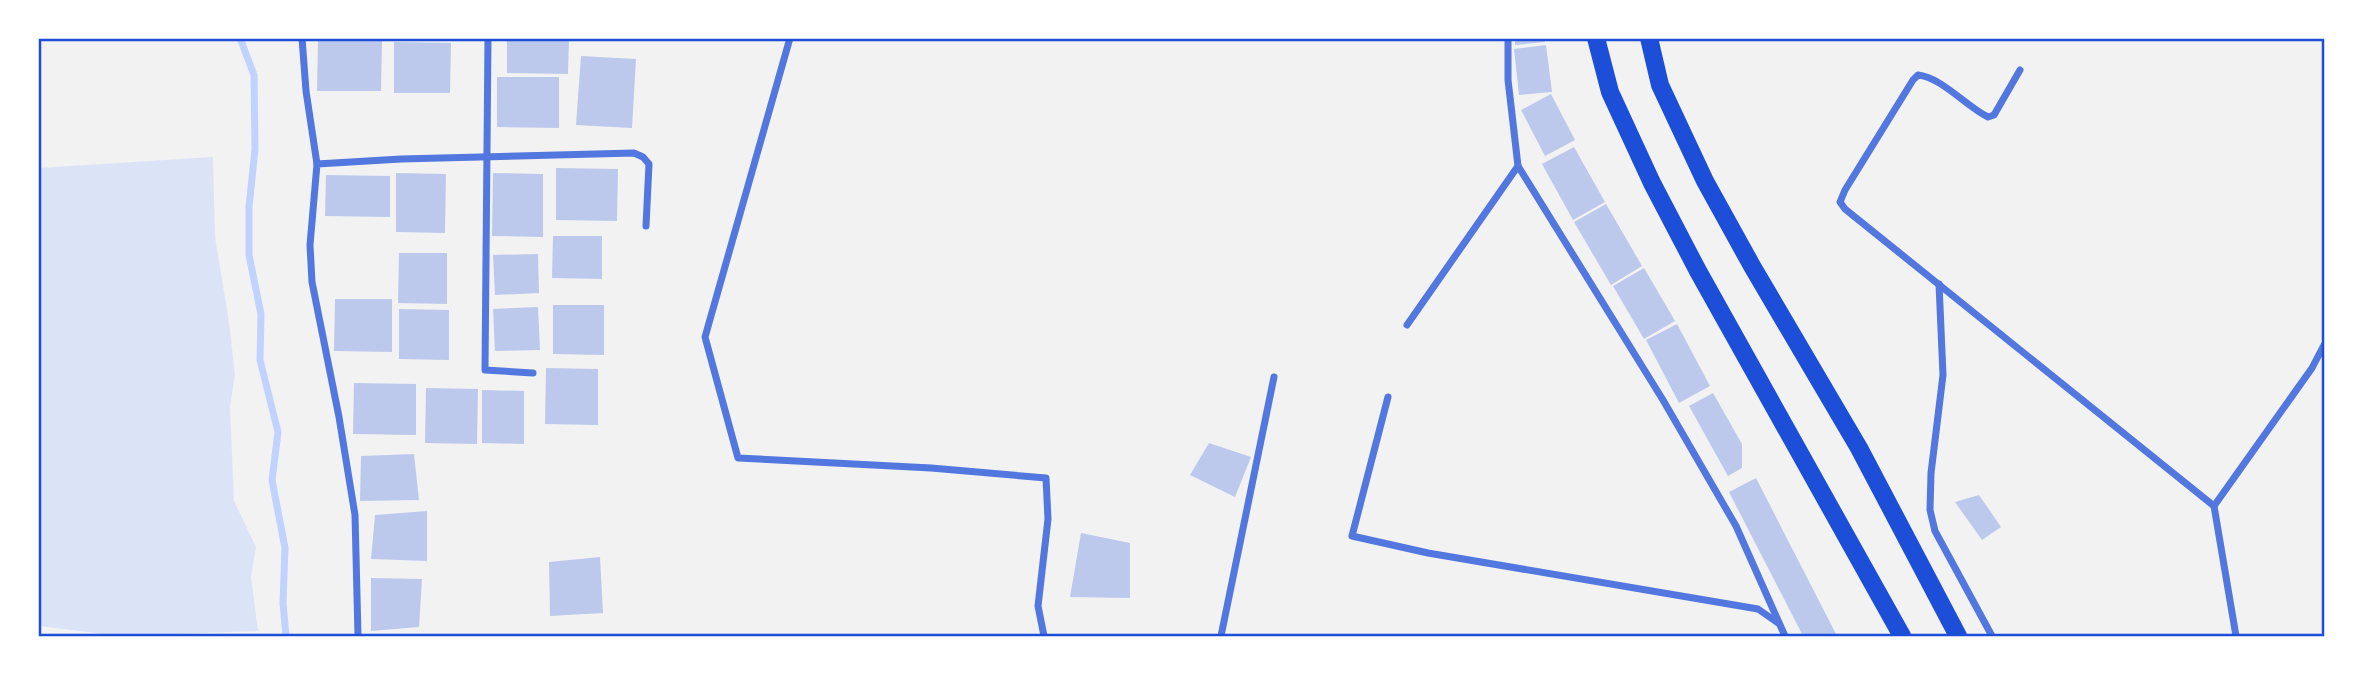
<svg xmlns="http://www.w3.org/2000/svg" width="2363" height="675" font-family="'Open Sans',sans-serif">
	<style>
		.green { fill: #dbe4f7 }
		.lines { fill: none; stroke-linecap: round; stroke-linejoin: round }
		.stream { stroke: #bfd3fe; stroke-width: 7 }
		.building { fill: #bdc9ec }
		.minor { stroke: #5277de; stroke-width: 7 }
		.primary { stroke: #1d4ed8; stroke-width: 18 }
		.neatline { fill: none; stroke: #1d4ed8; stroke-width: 2.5 }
	</style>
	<rect width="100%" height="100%" fill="#f2f2f2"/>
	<path class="green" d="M 213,157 L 215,237 L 229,322 L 235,375 L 230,407 L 234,501 L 256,547 L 251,577 L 258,631 L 119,636 L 39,626 L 39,168 Z"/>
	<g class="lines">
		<path class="stream" d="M 240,38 L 254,75 L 255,149 L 249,207 L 249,255 L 261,314 L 260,360 L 278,432 L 272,480 L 285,548 L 283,603 L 286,636"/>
	</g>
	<g class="building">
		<path d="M 507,38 L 569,38 L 568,74 L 507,73 Z"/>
		<path d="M 1515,38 L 1545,38 L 1545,42 L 1515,45 Z"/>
		<path d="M 318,39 L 382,40 L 381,91 L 317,91 Z"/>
		<path d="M 394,42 L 451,43 L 450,93 L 394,93 Z"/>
		<path d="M 1546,45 L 1552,92 L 1519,95 L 1514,49 Z"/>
		<path d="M 581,56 L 636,59 L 632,128 L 576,125 Z"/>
		<path d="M 497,77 L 559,77 L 559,128 L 497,127 Z"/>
		<path d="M 1551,94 L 1575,140 L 1545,156 L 1521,110 Z"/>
		<path d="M 1574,147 L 1605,202 L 1573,220 L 1542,164 Z"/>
		<path d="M 556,168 L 618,169 L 617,221 L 556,220 Z"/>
		<path d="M 396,173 L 446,174 L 445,233 L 396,232 Z"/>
		<path d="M 493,173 L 543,174 L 543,237 L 492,236 Z"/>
		<path d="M 326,175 L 390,176 L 390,217 L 325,216 Z"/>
		<path d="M 1606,204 L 1642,266 L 1611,285 L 1574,222 Z"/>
		<path d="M 553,236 L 602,236 L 602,279 L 552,278 Z"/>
		<path d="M 399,253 L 447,253 L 447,304 L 398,303 Z"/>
		<path d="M 538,254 L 539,293 L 495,295 L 493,255 Z"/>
		<path d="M 1644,268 L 1675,321 L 1644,339 L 1613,286 Z"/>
		<path d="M 335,299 L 392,299 L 392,352 L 334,351 Z"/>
		<path d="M 553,305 L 604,305 L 604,355 L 553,354 Z"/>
		<path d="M 538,307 L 540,350 L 495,351 L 493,309 Z"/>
		<path d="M 399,309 L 449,310 L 449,360 L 399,359 Z"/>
		<path d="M 1677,324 L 1710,386 L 1679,403 L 1646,340 Z"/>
		<path d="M 546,368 L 598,369 L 598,425 L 545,424 Z"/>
		<path d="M 354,383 L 416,384 L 416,435 L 353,434 Z"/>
		<path d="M 426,388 L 478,389 L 477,444 L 425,443 Z"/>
		<path d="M 482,390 L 524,391 L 524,444 L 482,443 Z"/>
		<path d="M 1713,393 L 1742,444 L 1742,468 L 1728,476 L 1689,406 Z"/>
		<path d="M 1209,443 L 1251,457 L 1235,497 L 1190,475 Z"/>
		<path d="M 414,454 L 419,500 L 360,501 L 361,456 Z"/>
		<path d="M 1756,478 L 1837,636 L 1803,636 L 1729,492 Z"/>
		<path d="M 1979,495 L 2001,527 L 1982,540 L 1955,502 Z"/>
		<path d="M 427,511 L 427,561 L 371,559 L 375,515 Z"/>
		<path d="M 1081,533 L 1130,543 L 1130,598 L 1070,597 Z"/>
		<path d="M 600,557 L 603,613 L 550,616 L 549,562 Z"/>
		<path d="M 371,578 L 422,579 L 419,627 L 371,631 Z"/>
	</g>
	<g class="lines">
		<g class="minor">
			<path d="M 302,38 L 306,91 L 317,164"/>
			<path d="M 488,38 L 485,370 L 533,373"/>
			<path d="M 790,38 L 705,337 L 738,458 L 931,468 L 1046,478 L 1048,519 L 1038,606 L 1044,636"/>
			<path d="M 1508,38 L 1508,80 L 1518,166 L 1663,400 L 1736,526 L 1785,636"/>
			<path d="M 2020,70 L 1994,115 L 1988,117 C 1967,107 1941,77 1918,75 L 1913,80 L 1845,190 L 1840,202 L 1845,209 L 2214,506"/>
			<path d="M 1939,284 L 1943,375 L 1931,473 L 1930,510 L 1935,531 L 1992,636"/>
			<path d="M 1407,325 L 1518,166"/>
			<path d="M 1388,397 L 1352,536 L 1428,553 L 1758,609 L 1778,623"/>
			<path d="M 358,636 L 355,515 L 339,417 L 312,282 L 310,245 L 317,164 L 401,159 L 634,153 L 643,157 L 649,164 L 646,226"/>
			<path d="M 1221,636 L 1274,377"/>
			<path d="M 2236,636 L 2214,506 L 2312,368 L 2324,345"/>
		</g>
		<g class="primary">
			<path d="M 1596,38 L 1610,92 L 1652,183 L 1698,271 L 1902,636"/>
			<path d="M 1649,38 L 1660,85 L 1705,181 L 1752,266 L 1859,448 L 1958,636"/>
		</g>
	</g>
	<rect width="2363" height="675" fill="none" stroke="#ffffff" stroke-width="80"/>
	<rect x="40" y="40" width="2283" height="595" class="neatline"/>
</svg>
